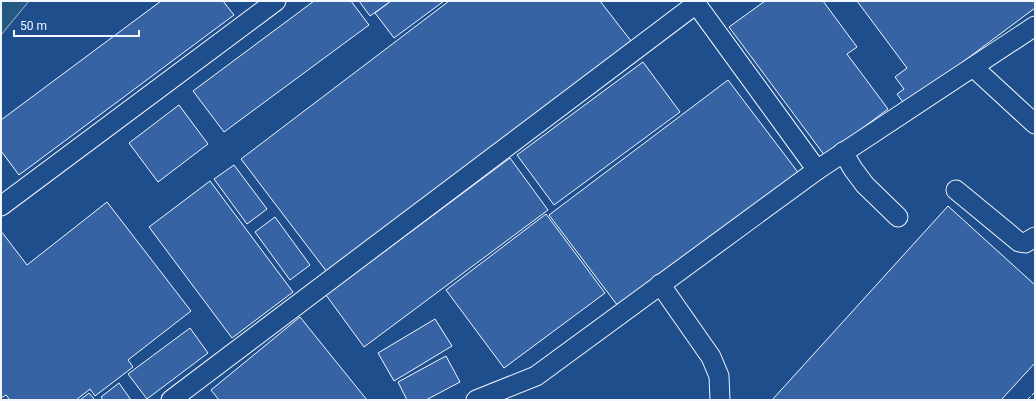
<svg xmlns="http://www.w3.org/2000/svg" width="1036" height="401" font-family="Roboto,sans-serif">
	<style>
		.green { fill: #245a82; stroke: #a8bbd7 }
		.building { fill: #3563a3; stroke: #f2f6ff }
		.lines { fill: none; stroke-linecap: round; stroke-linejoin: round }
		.minor-casing { stroke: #f2f6ff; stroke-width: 21 }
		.minor { stroke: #1f4e8c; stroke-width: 19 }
		.fence { stroke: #f2f6ff; stroke-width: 1; stroke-dasharray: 5 2; stroke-linecap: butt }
	</style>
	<rect width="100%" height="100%" fill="#1f4e8c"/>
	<path class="green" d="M 1,1 L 29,1 L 1,35 Z"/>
	<g class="building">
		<path d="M 161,1 L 223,1 L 234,15 L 19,175 L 1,151 L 1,120 Z"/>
		<path d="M 314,1 L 351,1 L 369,25 L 224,132 L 193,91 Z"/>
		<path d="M 359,1 L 391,1 L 370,16 Z"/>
		<path d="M 391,1 L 444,1 L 394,38 L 375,13 Z"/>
		<path d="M 449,1 L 600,1 L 631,41 L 327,272 L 241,159 Z"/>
		<path d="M 765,1 L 823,1 L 857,47 L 847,54 L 888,109 L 825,156 L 729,27 Z"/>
		<path d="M 857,1 L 1035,1 L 1035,8 L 905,105 L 897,94 L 904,89 L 895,77 L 907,68 Z"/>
		<path d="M 643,62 L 680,112 L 554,205 L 517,155 Z"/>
		<path d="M 728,80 L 800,175 L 621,310 L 549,215 Z"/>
		<path d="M 179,105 L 208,144 L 158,182 L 129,143 Z"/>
		<path d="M 510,158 L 548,210 L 364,347 L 326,295 Z"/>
		<path d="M 234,165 L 267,209 L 247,224 L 214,179 Z"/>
		<path d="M 210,181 L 293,292 L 232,338 L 149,227 Z"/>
		<path d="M 107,202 L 191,311 L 128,360 L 133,367 L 95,396 L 90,389 L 76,400 L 10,400 L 6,395 L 1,398 L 1,231 L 27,265 Z"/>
		<path d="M 948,206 L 1035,285 L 1035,363 L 1001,400 L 772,400 Z"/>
		<path d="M 546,214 L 605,293 L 504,368 L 446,290 Z"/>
		<path d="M 275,217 L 310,265 L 290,280 L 255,232 Z"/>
		<path d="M 300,317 L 367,400 L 219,400 L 211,390 Z"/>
		<path d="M 435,319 L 452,346 L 394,381 L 378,353 Z"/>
		<path d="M 190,328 L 208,353 L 147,399 L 128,374 Z"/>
		<path d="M 446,356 L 460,382 L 426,400 L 407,400 L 398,382 Z"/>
		<path d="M 119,383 L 131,400 L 103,400 L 101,397 Z"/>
		<path d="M 89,393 L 95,400 L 80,400 Z"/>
	</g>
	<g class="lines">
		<g class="minor-casing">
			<g id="minor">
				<path d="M 694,1 L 817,170"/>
				<path d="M 973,67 L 1035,124"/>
				<path d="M 843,152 L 853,169 L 865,185 L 898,217"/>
				<path d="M 956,190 L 1019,242 L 1025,243 L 1035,237"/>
				<path d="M 1,206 L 276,1"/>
				<path d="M 660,284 L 711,357 L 719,376 L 720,400"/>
				<path d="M 171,400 L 696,4"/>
				<path d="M 476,400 L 536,376 L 817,170 L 1035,26"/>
			</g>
		</g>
		<use href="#minor" class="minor"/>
		<path class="fence" d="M 1027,400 L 1035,392"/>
	</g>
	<rect width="1036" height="401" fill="none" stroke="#f2f6ff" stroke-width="4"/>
	<path d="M14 30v6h125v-6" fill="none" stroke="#f2f6ff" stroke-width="2"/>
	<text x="20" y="30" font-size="12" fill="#f2f6ff" stroke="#1f4e8c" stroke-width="3" paint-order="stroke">50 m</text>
</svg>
